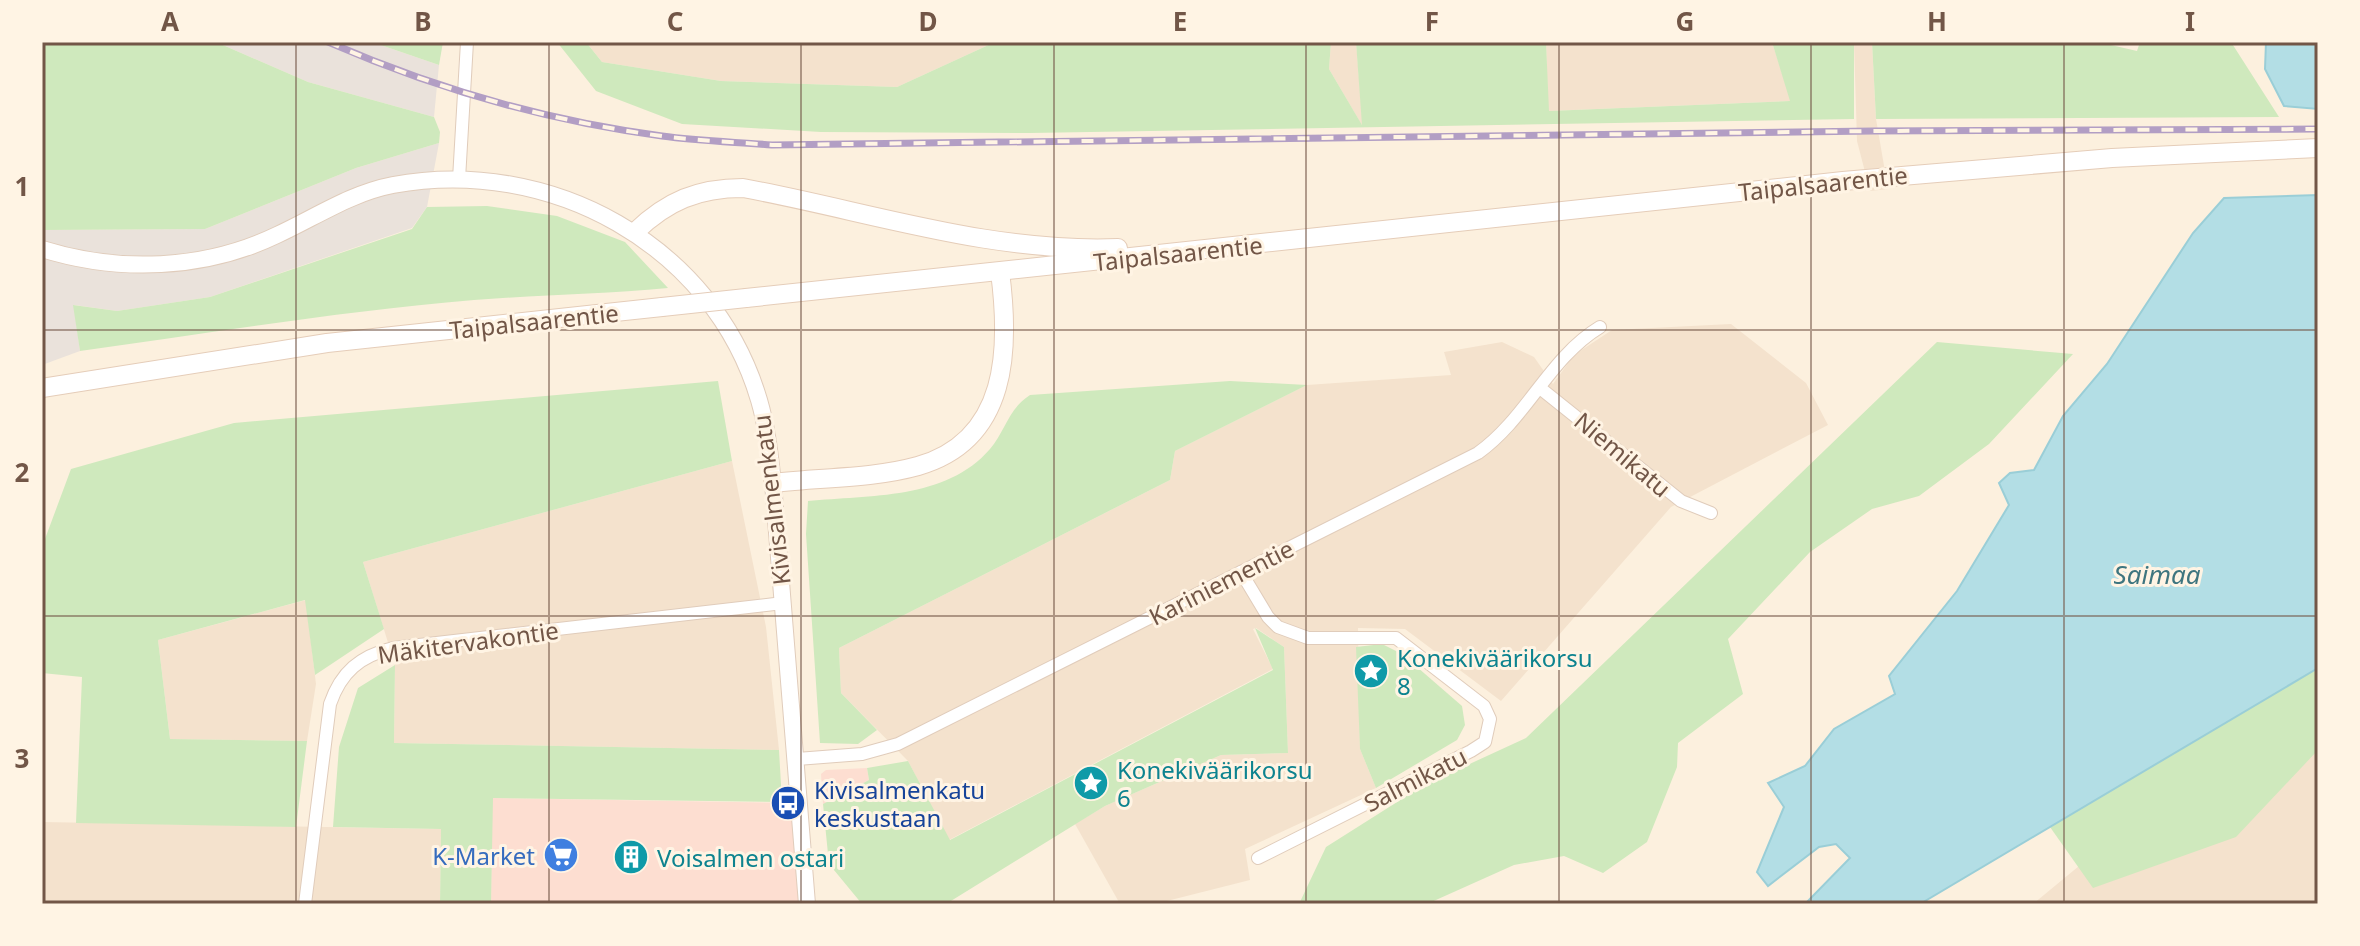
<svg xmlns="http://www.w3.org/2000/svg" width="2360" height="946" font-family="'Noto Sans',sans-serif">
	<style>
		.residential { fill: #f4e2cd }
		.commercial { fill: #fdded1 }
		.industrial { fill: #eae2db }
		.green { fill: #cfe9bd }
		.water { fill: #b3dee5; stroke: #9aced7; stroke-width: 2 }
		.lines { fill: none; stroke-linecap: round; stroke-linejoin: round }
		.minor-casing { stroke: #e0ccbb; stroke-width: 14 }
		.tertiary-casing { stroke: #e0ccbb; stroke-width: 18 }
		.secondary-casing { stroke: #e5cdb9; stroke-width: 20 }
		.minor { stroke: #fff; stroke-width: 12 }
		.tertiary { stroke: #fff; stroke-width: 16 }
		.secondary { stroke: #fff; stroke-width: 18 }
		.rail-casing { stroke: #b29ec4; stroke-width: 7 }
		.rail { stroke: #fff4e4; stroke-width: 4; stroke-dasharray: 12; stroke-linecap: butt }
		.secondary-bridge-casing { stroke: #e5cdb9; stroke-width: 20; stroke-linecap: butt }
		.secondary-bridge { stroke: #fff; stroke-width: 18 }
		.grid { fill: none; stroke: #725647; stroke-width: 2; stroke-opacity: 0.55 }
		.labels { text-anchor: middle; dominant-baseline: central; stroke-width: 6; stroke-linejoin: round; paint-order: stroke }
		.street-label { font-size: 24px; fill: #725647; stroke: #fff4e4 }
		.culture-label { font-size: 24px; fill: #0d838f; stroke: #fff4e4; text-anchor: start }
		.transit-label { font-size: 24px; fill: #164399; stroke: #fff4e4; text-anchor: start }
		.shop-label { font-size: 24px; fill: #366cbe; stroke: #fff4e4; text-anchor: end }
		.water-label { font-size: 26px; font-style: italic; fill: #3e757f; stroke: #fff4e4 }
		.neatline { fill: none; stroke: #725647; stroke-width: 3 }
		.grid-label { font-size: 26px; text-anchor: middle; font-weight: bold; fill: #725647 }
	</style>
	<rect width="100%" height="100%" fill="#fcf0de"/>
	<g class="residential">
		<path d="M 586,42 L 995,42 L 897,87 L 721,81 L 602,62 Z"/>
		<path d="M 1331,42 L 1356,42 L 1363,127 L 1329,69 Z"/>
		<path d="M 1546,42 L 1772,42 L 1791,101 L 1548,111 Z"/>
		<path d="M 1854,42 L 1872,42 L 1876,119 L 1888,189 L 1870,191 L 1857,141 Z"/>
		<path d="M 1731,324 L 1806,383 L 1828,425 L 1671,507 L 1501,701 L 1405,629 L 1358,628 L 1360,749 L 1376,788 L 1245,849 L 1250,880 L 1155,904 L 1120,904 L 1075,824 L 1105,806 L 1221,755 L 1288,753 L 1284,647 L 1256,628 L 1253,629 L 1273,669 L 949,840 L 908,761 L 841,693 L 839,648 L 1170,480 L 1175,451 L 1307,385 L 1451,375 L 1444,352 L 1502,342 L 1534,357 L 1553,384 L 1574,355 L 1612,330 Z"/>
		<path d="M 732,461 L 766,627 L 779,750 L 394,743 L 395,665 L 363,562 Z"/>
		<path d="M 306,600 L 316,684 L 307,741 L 170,739 L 158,640 Z"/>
		<path d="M 2318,714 L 2318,904 L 2033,904 L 2079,866 Z"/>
		<path d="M 42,822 L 441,829 L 440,904 L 42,904 Z"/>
	</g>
	<g class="commercial">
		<path d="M 867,768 L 869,780 L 823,804 L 821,774 L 826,770 Z"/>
		<path d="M 492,798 L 800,803 L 807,904 L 491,904 Z"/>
	</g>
	<g class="industrial">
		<path d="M 216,42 L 372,42 L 439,65 L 434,117 L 308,82 Z"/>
		<path d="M 439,143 L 427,207 L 412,228 L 210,297 L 117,311 L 74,305 L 80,351 L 42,365 L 42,230 L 205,229 L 356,168 Z"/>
	</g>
	<g class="green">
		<path d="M 42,42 L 216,42 L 308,82 L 434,117 L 440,132 L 439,143 L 356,168 L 205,229 L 42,230 Z"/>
		<path d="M 372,42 L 443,42 L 439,65 Z"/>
		<path d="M 557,42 L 586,42 L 602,62 L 721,81 L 897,87 L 995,42 L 1331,42 L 1329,69 L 1362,125 L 1356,42 L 1546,42 L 1549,111 L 1790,101 L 1772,42 L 1854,42 L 1854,119 L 1030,133 L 821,132 L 682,124 L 596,91 Z"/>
		<path d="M 1872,42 L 2098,42 L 2137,51 L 2140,42 L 2231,42 L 2279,117 L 1876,119 Z"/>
		<path d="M 487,206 L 557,216 L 625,242 L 668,288 C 603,294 539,295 474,300 C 342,311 211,333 80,351 L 73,305 L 117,311 L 210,297 L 412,229 L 427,207 Z"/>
		<path d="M 1937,342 L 2073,354 L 1989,444 L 1919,496 L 1872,509 L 1810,552 L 1728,639 L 1743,694 L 1678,743 L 1677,767 L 1647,842 L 1603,873 L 1564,856 L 1514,865 L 1427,904 L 1299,904 L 1326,847 L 1424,785 L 1526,738 Z"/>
		<path d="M 718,381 L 732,461 L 363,562 L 384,629 L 315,675 L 305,600 L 158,640 L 170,739 L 307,741 L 296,827 L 76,823 L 82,677 L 42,673 L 42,547 L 71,469 L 234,423 Z"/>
		<path d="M 1230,381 L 1307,385 L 1175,451 L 1170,480 L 839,648 L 841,693 L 877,730 L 858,744 L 820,743 L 806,534 L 808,501 C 869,495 946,500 990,449 C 1006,430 1008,409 1030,395 Z"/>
		<path d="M 1255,628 L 1284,647 L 1288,753 L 1221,755 L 1105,806 L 946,904 L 862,904 L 829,864 L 823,804 L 869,780 L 867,768 L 908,761 L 950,840 L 1273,670 Z"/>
		<path d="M 1382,644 L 1402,654 L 1462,706 L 1465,725 L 1457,740 L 1376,788 L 1360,749 L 1356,647 Z"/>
		<path d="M 395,665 L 394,743 L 779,750 L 782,802 L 493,798 L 491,904 L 440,904 L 441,829 L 333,827 L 339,747 L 358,688 Z"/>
		<path d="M 2318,668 L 2318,750 L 2236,837 L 2093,888 L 2050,827 Z"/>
	</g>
	<g class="water">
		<path d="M 2266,42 L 2318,42 L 2318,109 L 2284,106 L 2265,69 Z"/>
		<path d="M 2318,195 L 2318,668 L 1920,904 L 1805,904 L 1850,858 L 1836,844 L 1819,847 L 1768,886 L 1757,872 L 1784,807 L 1768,783 L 1805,766 L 1834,729 L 1895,694 L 1889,676 L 1957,591 L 2009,505 L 1999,483 L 2010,473 L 2034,470 L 2063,416 L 2107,364 L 2193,233 L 2224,198 Z"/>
	</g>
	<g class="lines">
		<g class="minor-casing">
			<g id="minor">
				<path d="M 459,179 L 467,42"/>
				<path d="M 1540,388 L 1681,501 L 1711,513"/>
				<path d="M 1241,572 L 1268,617 L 1278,627 L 1308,638 L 1396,638 L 1484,706 L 1490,719 L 1485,742 L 1471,751 L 1258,858"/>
				<path d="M 797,759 L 862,754 L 898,744 L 1478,453 C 1527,418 1549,358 1600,327"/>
				<path d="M 305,904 L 330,704 C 341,672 360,656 393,648 L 783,603"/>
			</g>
		</g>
		<g class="tertiary-casing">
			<path id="tertiary" d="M 42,249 C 119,273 204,270 277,235 C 316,217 351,193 393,185 C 549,156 713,244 759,400 C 767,427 770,456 773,483 L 807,904"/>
		</g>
		<g class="secondary-casing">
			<g id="secondary">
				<path d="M 635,232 C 667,201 698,188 743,188 C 868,211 989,253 1118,248"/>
				<path d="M 746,298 L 1843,181 L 2112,158 L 2318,148"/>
				<path d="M 42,388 L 327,343 L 662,307"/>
				<path d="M 773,483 C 821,477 871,479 918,466 C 1009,440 1010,348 1000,272"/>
			</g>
		</g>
		<use href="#minor" class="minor"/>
		<use href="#tertiary" class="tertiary"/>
		<use href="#secondary" class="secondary"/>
		<g class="rail-casing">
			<path id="rail" d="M 328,42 C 434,88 547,121 662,136 C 699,141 736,142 772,145 L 1873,131 L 2318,129"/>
		</g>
		<use href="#rail" class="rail"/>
		<g class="secondary-bridge-casing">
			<path id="secondary-bridge" d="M 662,307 L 746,298"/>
		</g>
		<use href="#secondary-bridge" class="secondary-bridge"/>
	</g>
	<path class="grid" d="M 296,42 L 296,904M 549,42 L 549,904M 801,42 L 801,904M 1054,42 L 1054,904M 1306,42 L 1306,904M 1559,42 L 1559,904M 1811,42 L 1811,904M 2064,42 L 2064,904M 42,330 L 2318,330M 42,616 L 2318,616"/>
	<defs>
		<g id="sight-disc" transform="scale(1.8)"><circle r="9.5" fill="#0f9aa8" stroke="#fff4e4"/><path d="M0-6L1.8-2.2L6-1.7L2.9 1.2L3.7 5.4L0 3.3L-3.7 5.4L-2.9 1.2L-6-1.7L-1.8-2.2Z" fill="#fff"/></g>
		<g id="bus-disc" transform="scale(1.8)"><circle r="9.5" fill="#1a4fb4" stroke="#fff4e4"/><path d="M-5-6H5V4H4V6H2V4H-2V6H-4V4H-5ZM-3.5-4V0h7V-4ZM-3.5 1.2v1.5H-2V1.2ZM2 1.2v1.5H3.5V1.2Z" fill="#fff"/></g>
		<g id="supermarket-disc" transform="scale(1.8)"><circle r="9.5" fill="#3f7fe0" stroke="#fff4e4"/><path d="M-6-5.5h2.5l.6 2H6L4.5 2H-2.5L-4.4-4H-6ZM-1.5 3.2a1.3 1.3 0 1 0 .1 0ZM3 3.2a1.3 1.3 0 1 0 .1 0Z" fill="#fff"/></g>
		<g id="building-disc" transform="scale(1.8)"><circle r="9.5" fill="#0f9aa8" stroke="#fff4e4"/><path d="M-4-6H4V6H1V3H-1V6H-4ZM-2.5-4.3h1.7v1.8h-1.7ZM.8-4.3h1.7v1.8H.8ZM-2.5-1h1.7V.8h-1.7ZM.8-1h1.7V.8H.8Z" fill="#fff"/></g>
	</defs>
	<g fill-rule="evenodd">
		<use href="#sight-disc" x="1371" y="671"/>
		<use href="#sight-disc" x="1091" y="783"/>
		<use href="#bus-disc" x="788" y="803"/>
		<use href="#supermarket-disc" x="561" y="855"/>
		<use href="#building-disc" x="631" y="857"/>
	</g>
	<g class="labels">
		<g class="street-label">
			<text transform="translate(1823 183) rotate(-6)">Taipalsaarentie</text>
			<text transform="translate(1178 253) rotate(-6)">Taipalsaarentie</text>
			<text transform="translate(534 321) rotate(-6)">Taipalsaarentie</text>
			<text transform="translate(1623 454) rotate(40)">Niemikatu</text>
			<text transform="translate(771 500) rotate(-97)">Kivisalmenkatu</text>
			<text transform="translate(1221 582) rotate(-27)">Kariniementie</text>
			<text transform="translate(468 642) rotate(-8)">Mäkitervakontie</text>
			<text transform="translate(1415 779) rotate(-27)">Salmikatu</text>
		</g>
		<g class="culture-label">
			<text x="1397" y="657">Konekiväärikorsu<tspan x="1397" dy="28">8</tspan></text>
			<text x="1117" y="769">Konekiväärikorsu<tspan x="1117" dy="28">6</tspan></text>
			<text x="657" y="857">Voisalmen ostari</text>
		</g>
		<g class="transit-label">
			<text x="814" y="789">Kivisalmenkatu<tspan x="814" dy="28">keskustaan</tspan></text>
		</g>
		<g class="shop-label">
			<text x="535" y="855">K-Market</text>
		</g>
		<g class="water-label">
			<text x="2157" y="574">Saimaa</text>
		</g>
	</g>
	<rect width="2360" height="946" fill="none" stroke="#fff4e4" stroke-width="88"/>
	<rect x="44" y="44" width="2272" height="858" class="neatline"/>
	<g class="grid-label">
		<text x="170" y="31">A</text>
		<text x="423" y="31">B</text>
		<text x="675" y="31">C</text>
		<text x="928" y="31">D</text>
		<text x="1180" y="31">E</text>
		<text x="1432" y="31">F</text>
		<text x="1685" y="31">G</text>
		<text x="1937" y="31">H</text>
		<text x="2190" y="31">I</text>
		<text x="22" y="196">1</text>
		<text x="22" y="482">2</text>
		<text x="22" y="768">3</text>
	</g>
</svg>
